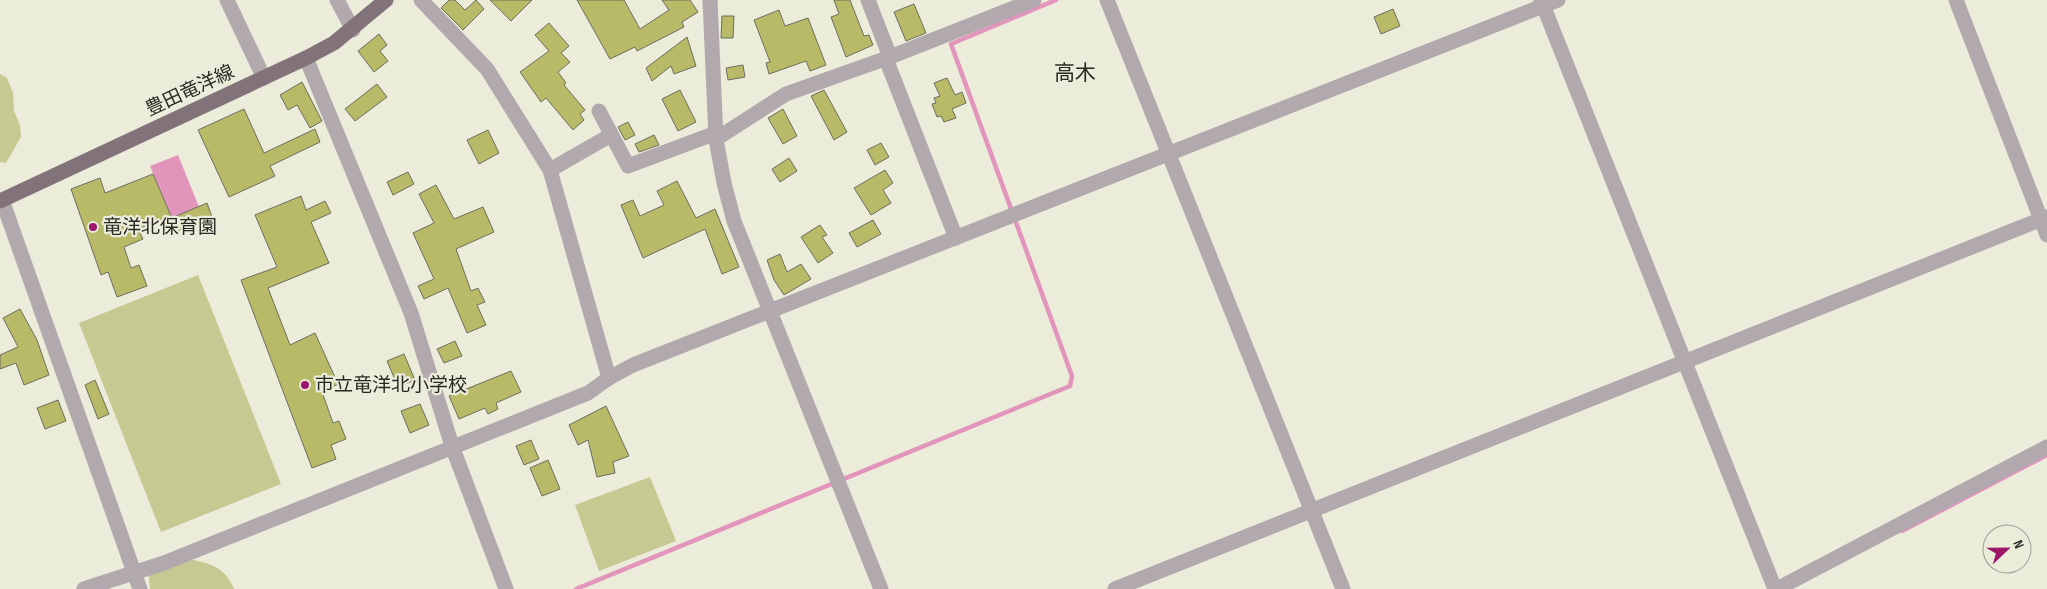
<svg xmlns="http://www.w3.org/2000/svg" width="2047" height="589" font-family="'Sofia Sans Condensed','Noto Sans JP',sans-serif">
	<style>
		.green { fill: #c7c993 }
		.water { fill: #e294bb }
		.lines { fill: none; stroke-linecap: round; stroke-linejoin: round }
		.stream { stroke: #e294bb; stroke-width: 4.5 }
		.building { fill: #b8ba67; stroke: #6d6e5f }
		.minor { stroke: #b1a9ad; stroke-width: 15 }
		.major { stroke: #817379; stroke-width: 15 }
		.poi-dot { fill: #9b176a; stroke: #ebecda; stroke-width: 2 }
		.labels { text-anchor: middle; dominant-baseline: central; stroke-width: 4.5; stroke-linejoin: round; paint-order: stroke }
		.street-label { font-size: 19px; fill: #282922; stroke: #ebecda }
		.poi-label { font-size: 19px; fill: #282922; stroke: #ebecda; text-anchor: start }
		.quarter-label { font-size: 21px; fill: #282922; stroke: #ebecda }
	</style>
	<rect width="100%" height="100%" fill="#ebecda"/>
	<g class="green">
		<path d="M 0,74 L 7,78 L 13,93 L 14,111 L 20,125 L 21,137 L 6,163 L 0,162 Z"/>
		<path d="M 198,275 L 281,484 L 161,532 L 79,323 Z"/>
		<path d="M 650,477 L 676,541 L 599,571 L 575,505 Z"/>
		<path d="M 178,557 C 203,562 224,563 234,589 L 150,589 L 148,568 Z"/>
	</g>
	<path class="water" d="M 178,155 L 199,207 L 172,218 L 150,166 Z"/>
	<g class="lines">
		<g class="stream">
			<path d="M 1902,531 L 2047,455"/>
			<path d="M 576,589 L 1070,386 L 1072,376 L 951,44 L 1056,0"/>
		</g>
	</g>
	<g class="building">
		<path d="M 449,0 L 455,0 L 465,10 L 476,0 L 484,9 L 463,30 L 441,8 Z"/>
		<path d="M 490,0 L 532,0 L 511,21 Z"/>
		<path d="M 577,0 L 624,0 L 640,29 L 669,10 L 662,0 L 690,0 L 698,12 L 682,22 L 684,27 L 637,51 L 635,47 L 610,59 Z"/>
		<path d="M 834,0 L 850,0 L 864,36 L 869,35 L 873,45 L 846,57 L 831,17 L 839,14 Z"/>
		<path d="M 914,4 L 926,33 L 906,41 L 894,12 Z"/>
		<path d="M 1393,9 L 1400,26 L 1381,34 L 1374,17 Z"/>
		<path d="M 779,10 L 785,26 L 808,18 L 826,65 L 810,71 L 806,61 L 769,74 L 766,63 L 770,62 L 754,20 Z"/>
		<path d="M 722,16 L 734,16 L 733,38 L 721,38 Z"/>
		<path d="M 549,23 L 569,46 L 561,53 L 570,62 L 558,72 L 566,83 L 564,85 L 585,110 L 580,114 L 584,120 L 573,130 L 546,98 L 541,102 L 520,72 L 549,51 L 535,35 Z"/>
		<path d="M 379,34 L 387,45 L 380,51 L 388,61 L 374,72 L 358,51 Z"/>
		<path d="M 687,37 L 696,66 L 674,74 L 671,66 L 652,81 L 646,68 Z"/>
		<path d="M 743,65 L 745,77 L 728,80 L 726,68 Z"/>
		<path d="M 947,78 L 955,95 L 962,92 L 966,103 L 952,109 L 956,118 L 944,122 L 941,116 L 937,117 L 932,104 L 936,103 L 934,98 L 940,96 L 934,83 Z"/>
		<path d="M 302,82 L 322,121 L 310,128 L 297,105 L 288,110 L 280,95 Z"/>
		<path d="M 377,84 L 387,97 L 355,121 L 345,109 Z"/>
		<path d="M 680,90 L 696,122 L 678,131 L 662,99 Z"/>
		<path d="M 824,90 L 847,132 L 834,140 L 811,96 Z"/>
		<path d="M 244,109 L 264,153 L 315,129 L 320,142 L 270,166 L 275,176 L 229,197 L 198,130 Z"/>
		<path d="M 783,109 L 797,136 L 783,144 L 768,118 Z"/>
		<path d="M 628,122 L 635,135 L 625,140 L 618,127 Z"/>
		<path d="M 488,130 L 499,153 L 479,164 L 467,140 Z"/>
		<path d="M 654,135 L 659,145 L 639,152 L 635,144 Z"/>
		<path d="M 881,143 L 889,157 L 875,165 L 867,150 Z"/>
		<path d="M 789,158 L 797,171 L 780,182 L 772,169 Z"/>
		<path d="M 885,170 L 893,183 L 883,190 L 891,203 L 871,215 L 854,188 Z"/>
		<path d="M 408,172 L 414,184 L 393,195 L 387,182 Z"/>
		<path d="M 153,174 L 171,216 L 138,229 L 143,239 L 124,247 L 131,268 L 139,265 L 147,286 L 117,297 L 108,272 L 101,275 L 71,189 L 100,178 L 105,193 Z"/>
		<path d="M 677,181 L 696,218 L 715,209 L 739,267 L 722,274 L 705,229 L 643,258 L 621,205 L 633,200 L 640,216 L 664,205 L 657,191 Z"/>
		<path d="M 436,185 L 454,219 L 483,207 L 494,232 L 456,249 L 471,291 L 478,288 L 485,302 L 477,305 L 486,325 L 467,333 L 448,288 L 424,299 L 418,286 L 434,279 L 413,233 L 434,223 L 419,194 Z"/>
		<path d="M 301,196 L 306,210 L 325,201 L 331,213 L 311,222 L 329,263 L 268,288 L 290,345 L 315,333 L 338,384 L 322,392 L 333,423 L 339,421 L 346,439 L 331,445 L 336,459 L 312,468 L 241,280 L 277,267 L 255,215 Z"/>
		<path d="M 207,203 L 212,217 L 167,235 L 162,222 Z"/>
		<path d="M 873,220 L 881,234 L 857,247 L 849,233 Z"/>
		<path d="M 820,225 L 827,235 L 822,237 L 833,253 L 818,263 L 801,237 Z"/>
		<path d="M 780,254 L 787,272 L 801,264 L 811,279 L 784,295 L 774,280 L 767,260 Z"/>
		<path d="M 20,309 L 37,340 L 49,375 L 24,385 L 16,363 L 0,369 L 0,355 L 18,347 L 3,318 Z"/>
		<path d="M 455,341 L 462,356 L 444,363 L 437,349 Z"/>
		<path d="M 404,354 L 415,380 L 398,387 L 387,361 Z"/>
		<path d="M 511,371 L 521,392 L 496,403 L 498,409 L 488,414 L 485,408 L 459,419 L 449,396 Z"/>
		<path d="M 95,380 L 109,414 L 98,419 L 85,385 Z"/>
		<path d="M 58,400 L 66,421 L 45,429 L 37,408 Z"/>
		<path d="M 420,404 L 429,425 L 410,433 L 401,411 Z"/>
		<path d="M 606,406 L 629,456 L 613,462 L 615,473 L 597,477 L 588,440 L 578,445 L 569,425 Z"/>
		<path d="M 531,440 L 539,459 L 524,465 L 516,446 Z"/>
		<path d="M 548,460 L 560,489 L 542,496 L 530,468 Z"/>
	</g>
	<g class="lines">
		<g class="minor">
			<path d="M 227,0 L 264,78"/>
			<path d="M 337,0 L 353,30"/>
			<path d="M 421,0 L 487,69 L 550,170 L 609,378"/>
			<path d="M 710,0 L 716,139 L 724,183 L 734,221 L 881,589"/>
			<path d="M 868,0 L 890,57"/>
			<path d="M 1107,0 L 1343,589"/>
			<path d="M 1541,0 L 1775,589"/>
			<path d="M 1956,0 L 2047,235"/>
			<path d="M 306,58 L 411,313 L 452,446 L 506,589"/>
			<path d="M 886,59 L 956,238"/>
			<path d="M 599,111 L 628,166 L 716,133"/>
			<path d="M 716,139 L 786,94 L 890,57 L 1034,0"/>
			<path d="M 550,170 L 611,135"/>
			<path d="M 2,200 L 140,589"/>
			<path d="M 84,589 L 164,563 L 588,393 L 609,378 L 633,365 L 1558,0"/>
			<path d="M 1115,589 L 2047,217"/>
			<path d="M 1777,589 L 2047,447"/>
		</g>
		<path class="major" d="M 0,201 L 306,58 L 334,43 L 386,0"/>
	</g>
	<g class="poi-dot">
		<circle cx="93" cy="227" r="5"/>
		<circle cx="305" cy="385" r="5"/>
	</g>
	<g class="labels">
		<g class="street-label">
			<text transform="translate(190 91) rotate(-25)">豊田竜洋線</text>
		</g>
		<g class="poi-label">
			<text x="103" y="227">竜洋北保育園</text>
			<text x="315" y="385">市立竜洋北小学校</text>
		</g>
		<g class="quarter-label">
			<text x="1075" y="73">高木</text>
		</g>
	</g>
	<g transform="translate(2007 549) rotate(68)"><circle r="24" fill="#ebecda" stroke="#9d9e90"/>
	<path d="M0-4L9 19L0 12L-9 19Z" fill="#9b176a"/>
	<text y="-8" font-size="14" font-weight="bold" text-anchor="middle" fill="#282922">N</text>
	</g>
</svg>
